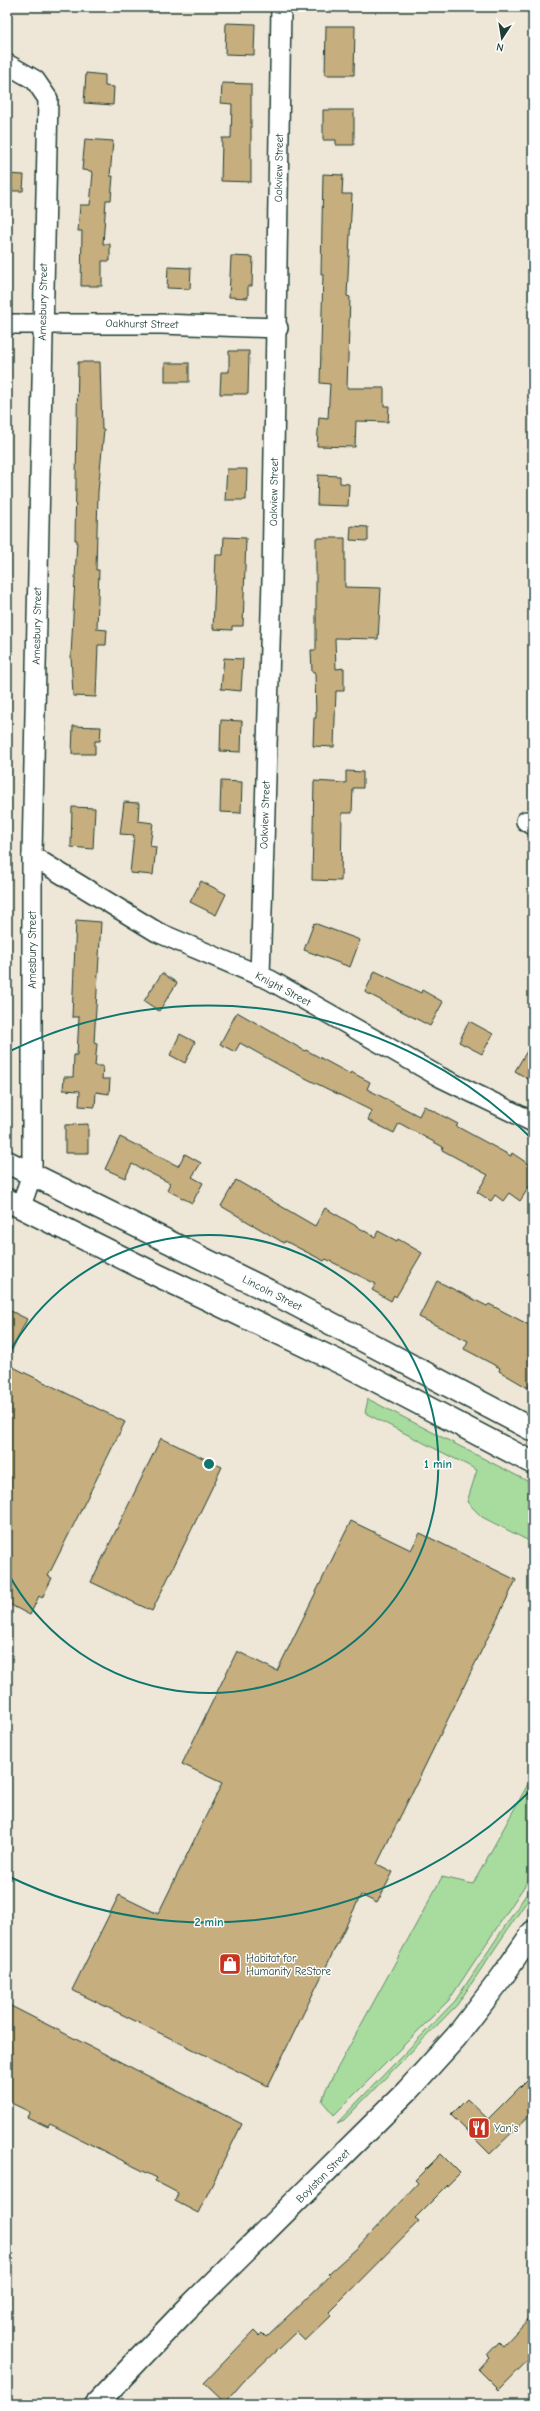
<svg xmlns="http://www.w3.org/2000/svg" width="540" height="2411" font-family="'Comic Neue',sans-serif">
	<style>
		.green { fill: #a7dc9e; stroke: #638c69 }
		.building { fill: #c6ae7e; stroke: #1f3d34 }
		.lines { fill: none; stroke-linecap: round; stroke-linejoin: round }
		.minor-casing { stroke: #1f3d34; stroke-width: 22 }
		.secondary-casing { stroke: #1f3d34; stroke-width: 25 }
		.minor { stroke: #fff; stroke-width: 19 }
		.secondary { stroke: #fff; stroke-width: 22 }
		.ring { fill: none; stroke: #0f766e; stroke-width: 2 }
		.labels { text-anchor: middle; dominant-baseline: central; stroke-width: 3; stroke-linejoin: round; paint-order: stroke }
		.street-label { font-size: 11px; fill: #1f3d34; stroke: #fff }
		.poi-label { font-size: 11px; fill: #1f3d34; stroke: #fff; text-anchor: start }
		.centre { fill: #0f766e; stroke: #fff; stroke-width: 2 }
		.ring-label { font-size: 12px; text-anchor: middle; font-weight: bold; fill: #0f766e; stroke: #fff; stroke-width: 3; stroke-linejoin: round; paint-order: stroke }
	</style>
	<rect width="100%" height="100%" fill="#eee7d8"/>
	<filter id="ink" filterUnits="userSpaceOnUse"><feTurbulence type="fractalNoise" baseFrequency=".025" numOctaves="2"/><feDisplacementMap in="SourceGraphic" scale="8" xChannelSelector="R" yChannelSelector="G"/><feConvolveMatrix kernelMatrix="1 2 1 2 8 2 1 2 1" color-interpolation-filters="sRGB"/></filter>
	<g filter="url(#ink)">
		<g class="green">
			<path d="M 368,1399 L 533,1484 L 533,1543 L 482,1517 L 467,1502 L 477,1470 L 365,1413 Z"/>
			<path d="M 533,1775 L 533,1873 L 449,2000 L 334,2115 L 322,2101 L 326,2089 L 442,1877 L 473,1884 Z"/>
			<path d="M 533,1884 L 533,1892 L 457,2005 L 344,2120 L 337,2123 L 455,2001 Z"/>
		</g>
		<g class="building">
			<path d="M 226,23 L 255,24 L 254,55 L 225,54 Z"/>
			<path d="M 326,26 L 355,26 L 354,75 L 325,75 Z"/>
			<path d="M 86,73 L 105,75 L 105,86 L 114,87 L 113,105 L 84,103 Z"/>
			<path d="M 222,83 L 251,84 L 251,182 L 221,181 L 222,138 L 231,138 L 232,104 L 221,103 Z"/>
			<path d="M 323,110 L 354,110 L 354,145 L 336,145 L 336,140 L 323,140 Z"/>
			<path d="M 85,139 L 113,141 L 110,176 L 113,176 L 111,200 L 106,200 L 103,244 L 110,244 L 110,261 L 102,261 L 102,286 L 81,286 L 82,231 L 78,231 L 80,205 L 90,205 L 93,173 L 91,171 L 82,170 Z"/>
			<path d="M 7,174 L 24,175 L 23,191 L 7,191 Z"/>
			<path d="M 323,174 L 343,175 L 342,194 L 352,194 L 347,296 L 350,297 L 347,388 L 384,388 L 384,406 L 389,406 L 388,422 L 356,421 L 355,447 L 317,446 L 319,417 L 328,418 L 330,384 L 320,383 L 323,274 L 321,274 Z"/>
			<path d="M 231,256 L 253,257 L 252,286 L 248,286 L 248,298 L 229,297 Z"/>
			<path d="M 168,267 L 191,268 L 190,289 L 167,288 Z"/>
			<path d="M 229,351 L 249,351 L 248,394 L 220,394 L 221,372 L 229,372 Z"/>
			<path d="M 78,362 L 100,362 L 102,430 L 104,429 L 98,492 L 96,570 L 99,570 L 97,629 L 107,630 L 106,645 L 98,645 L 96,697 L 73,696 L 71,655 L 77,540 L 75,540 Z"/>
			<rect x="165" y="363" width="24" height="19"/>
			<path d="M 227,469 L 247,469 L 246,500 L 225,500 Z"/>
			<path d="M 318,475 L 340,476 L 340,483 L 349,484 L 348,506 L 317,505 Z"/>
			<path d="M 351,526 L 368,527 L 368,541 L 350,540 Z"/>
			<path d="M 224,537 L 246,538 L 243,626 L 232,626 L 232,630 L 213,629 L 216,555 L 223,555 Z"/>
			<path d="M 316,538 L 345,538 L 345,587 L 381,588 L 378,639 L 335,638 L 336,669 L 344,668 L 344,691 L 336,691 L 334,747 L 313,746 L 314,718 L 316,718 L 315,672 L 312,672 L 311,650 L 316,650 Z"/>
			<path d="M 224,658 L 243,659 L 241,691 L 221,689 Z"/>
			<path d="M 221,720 L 242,721 L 241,752 L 220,751 Z"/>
			<path d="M 73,726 L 101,727 L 100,741 L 95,741 L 95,754 L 72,754 Z"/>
			<path d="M 346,771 L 363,772 L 363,788 L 353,788 L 352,813 L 342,813 L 341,881 L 312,880 L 314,781 L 346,783 Z"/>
			<path d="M 221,781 L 242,782 L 241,813 L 220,812 Z"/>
			<path d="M 124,802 L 139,803 L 138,821 L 153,823 L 150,846 L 156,847 L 153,875 L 130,873 L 134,835 L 120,834 Z"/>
			<path d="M 72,807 L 95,808 L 93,849 L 71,847 Z"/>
			<path d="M 201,881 L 226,894 L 216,915 L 190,902 Z"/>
			<path d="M 76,920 L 101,922 L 94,1043 L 97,1044 L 95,1066 L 103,1066 L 102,1079 L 110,1079 L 109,1094 L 96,1092 L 95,1107 L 79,1106 L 80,1091 L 63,1090 L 64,1077 L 73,1077 L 74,1055 L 77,1055 L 79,1017 L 72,1017 Z"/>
			<path d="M 314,923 L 360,940 L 350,967 L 304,950 Z"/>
			<path d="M 375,971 L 421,993 L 422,990 L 443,1002 L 430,1026 L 365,992 Z"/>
			<path d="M 162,973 L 177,983 L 159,1011 L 144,1001 Z"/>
			<path d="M 237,1012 L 305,1051 L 306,1050 L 350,1074 L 351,1072 L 370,1082 L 367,1089 L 419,1116 L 424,1106 L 458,1124 L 456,1126 L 511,1156 L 512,1153 L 533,1167 L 533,1181 L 520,1201 L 509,1193 L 503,1201 L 495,1195 L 491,1201 L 477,1192 L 488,1175 L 442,1150 L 443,1147 L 399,1123 L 394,1133 L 368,1120 L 372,1111 L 281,1066 L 240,1043 L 235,1052 L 220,1044 Z"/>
			<path d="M 469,1021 L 493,1034 L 482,1054 L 459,1042 Z"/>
			<path d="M 180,1034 L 195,1042 L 185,1063 L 170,1055 Z"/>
			<path d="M 533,1041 L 533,1082 L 515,1071 Z"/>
			<path d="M 88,1124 L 88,1153 L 65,1153 L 65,1125 Z"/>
			<path d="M 120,1137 L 178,1166 L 185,1154 L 201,1163 L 192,1177 L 203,1183 L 192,1203 L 167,1190 L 170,1183 L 132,1164 L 125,1178 L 105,1169 Z"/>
			<path d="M 236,1180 L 315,1226 L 325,1208 L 375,1237 L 378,1231 L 397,1241 L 398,1239 L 422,1253 L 396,1297 L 394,1295 L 391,1301 L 372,1290 L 376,1284 L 326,1259 L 324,1261 L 285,1241 L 284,1243 L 221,1206 Z"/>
			<path d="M 437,1281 L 487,1306 L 489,1304 L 533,1327 L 533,1379 L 528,1388 L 499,1371 L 500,1368 L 464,1349 L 468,1341 L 419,1317 Z"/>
			<path d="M 7,1309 L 27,1319 L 7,1360 Z"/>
			<path d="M 7,1364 L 125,1422 L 48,1576 L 52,1578 L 42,1598 L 39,1596 L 30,1615 L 7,1603 Z"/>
			<path d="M 161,1438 L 222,1467 L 152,1611 L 91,1582 Z"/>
			<path d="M 351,1521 L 411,1550 L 420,1533 L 516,1580 L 377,1864 L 393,1872 L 377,1903 L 361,1895 L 268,2086 L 72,1990 L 119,1895 L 158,1914 L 222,1783 L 182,1764 L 237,1651 L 277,1671 Z"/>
			<path d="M 7,2004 L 242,2124 L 198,2213 L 175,2201 L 178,2193 L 155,2181 L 157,2178 L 50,2124 L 48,2127 L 27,2117 L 30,2112 L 7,2101 Z"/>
			<path d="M 533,2074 L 533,2112 L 490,2154 L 451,2115 L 467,2099 L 488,2119 Z"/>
			<path d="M 441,2154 L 460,2173 L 415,2218 L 419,2221 L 329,2312 L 332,2315 L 305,2341 L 296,2332 L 243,2382 L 225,2403 L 204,2383 L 254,2331 L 259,2336 L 262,2333 L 266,2337 L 330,2276 L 328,2274 L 356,2249 L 418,2183 L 415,2180 Z"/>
			<path d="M 533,2314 L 533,2355 L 499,2390 L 478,2369 L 489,2357 L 487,2355 L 499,2342 L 503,2346 Z"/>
		</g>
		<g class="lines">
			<g class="minor-casing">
				<g id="minor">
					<path d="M 7,64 L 35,80 L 48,99 L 32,856 L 32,1174 L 21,1206"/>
					<path d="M 7,324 L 161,324 L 278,328"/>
					<path d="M 526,821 L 533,825"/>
					<path d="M 32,856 L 157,932 L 270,980 L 440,1077 L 533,1122"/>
					<path d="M 260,976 L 272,580 L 281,7"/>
				</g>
			</g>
			<g class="secondary-casing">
				<g id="secondary">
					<path d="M 7,1162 L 281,1297 L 533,1430"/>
					<path d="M 7,1200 L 157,1275 L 352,1368 L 533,1463"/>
					<path d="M 96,2404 L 184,2312 L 407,2091 L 456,2037 L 502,1977 L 533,1932"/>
				</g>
			</g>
			<use href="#minor" class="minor"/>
			<use href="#secondary" class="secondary"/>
		</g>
	</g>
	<g class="ring">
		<path d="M8 1355A229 229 0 1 1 8 1573"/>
		<path d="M533 1788A458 458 0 0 1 8 1876M8 1052A458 458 0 0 1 533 1140"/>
	</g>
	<defs>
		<g id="shop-square" transform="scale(1.15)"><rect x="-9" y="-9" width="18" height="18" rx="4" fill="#c8321e" stroke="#fff"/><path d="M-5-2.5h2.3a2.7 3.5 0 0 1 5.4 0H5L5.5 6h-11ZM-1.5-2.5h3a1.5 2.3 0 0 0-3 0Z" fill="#fff"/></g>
		<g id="restaurant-square" transform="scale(1.15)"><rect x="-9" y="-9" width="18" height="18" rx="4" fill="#c8321e" stroke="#fff"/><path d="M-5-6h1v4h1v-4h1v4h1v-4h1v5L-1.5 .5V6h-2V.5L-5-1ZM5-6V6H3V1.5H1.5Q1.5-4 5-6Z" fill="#fff"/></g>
	</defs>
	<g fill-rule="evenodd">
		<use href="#shop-square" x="230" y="1964"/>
		<use href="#restaurant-square" x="479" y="2128"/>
	</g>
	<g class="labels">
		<g class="street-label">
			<text transform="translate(279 168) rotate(-89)">Oakview Street</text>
			<text transform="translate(43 302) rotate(-89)">Amesbury Street</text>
			<text transform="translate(142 324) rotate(1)">Oakhurst Street</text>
			<text transform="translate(274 492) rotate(-89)">Oakview Street</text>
			<text transform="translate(37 626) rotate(-89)">Amesbury Street</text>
			<text transform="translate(265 815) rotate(-88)">Oakview Street</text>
			<text transform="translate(32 950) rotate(-90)">Amesbury Street</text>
			<text transform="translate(283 989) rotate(28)">Knight Street</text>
			<text transform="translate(272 1293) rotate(27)">Lincoln Street</text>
			<text transform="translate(323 2176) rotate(-45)">Boylston Street</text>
		</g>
		<g class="poi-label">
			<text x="246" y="1958">Habitat for<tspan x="246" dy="13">Humanity ReStore</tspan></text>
			<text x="494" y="2128">Yan's</text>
		</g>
	</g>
	<circle cx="209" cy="1464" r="6" class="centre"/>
	<g class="ring-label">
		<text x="438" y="1468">1 min</text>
		<text x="209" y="1926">2 min</text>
	</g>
	<rect width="540" height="2411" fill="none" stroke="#fff" stroke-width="24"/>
	<rect x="12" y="12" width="516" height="2387" fill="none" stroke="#1f3d34" stroke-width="1.5" filter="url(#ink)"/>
	<g transform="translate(502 38) rotate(192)" stroke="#ffffff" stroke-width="3" paint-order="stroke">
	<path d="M0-3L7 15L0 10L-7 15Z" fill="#1f3d34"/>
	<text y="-6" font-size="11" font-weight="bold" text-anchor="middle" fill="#1f3d34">N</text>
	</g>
</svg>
